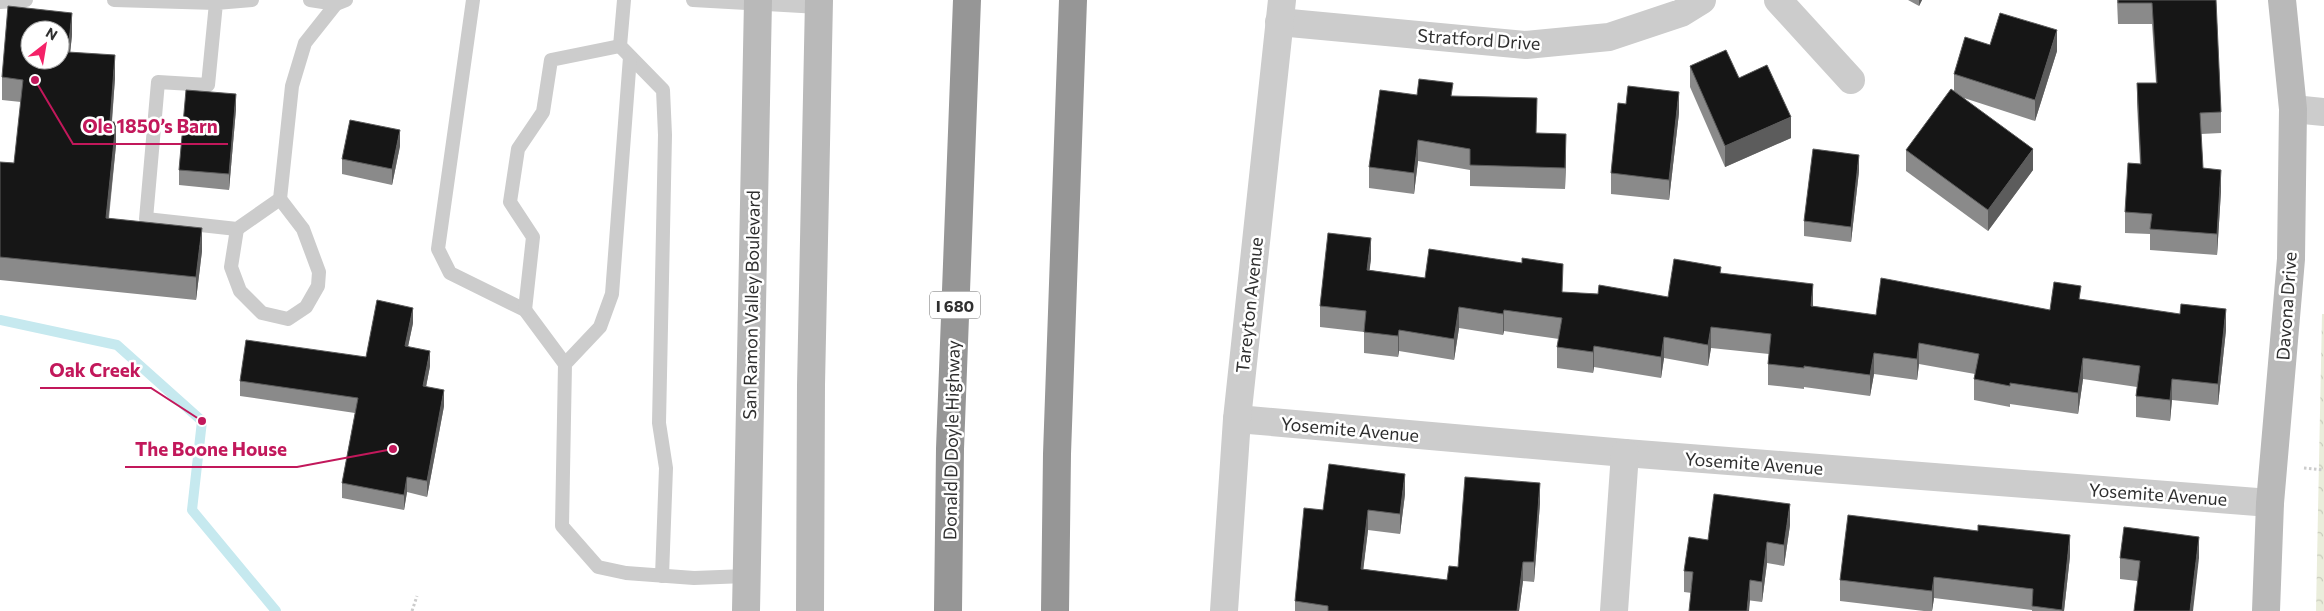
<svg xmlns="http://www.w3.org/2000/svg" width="2324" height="611" font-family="Commissioner,sans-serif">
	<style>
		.park { fill: url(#park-crowns) }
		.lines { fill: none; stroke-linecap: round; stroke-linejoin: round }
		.stream { stroke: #c6e9ef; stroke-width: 10 }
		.path { stroke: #ccc; stroke-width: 3; stroke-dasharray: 2.5 2.5; stroke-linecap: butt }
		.lane { stroke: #ccc; stroke-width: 14 }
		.street { stroke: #ccc; stroke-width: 28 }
		.secondary { stroke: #b9b9b9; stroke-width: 28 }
		.highway { stroke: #969696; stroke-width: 28 }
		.wall { fill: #8a8a8a }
		.shaded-wall { fill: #5c5c5c }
		.building { fill: #161616; stroke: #5c5c5c; fill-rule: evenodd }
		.labels { text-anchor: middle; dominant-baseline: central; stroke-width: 5; stroke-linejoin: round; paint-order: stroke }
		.shield { fill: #fff; stroke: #6d6d6d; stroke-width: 1 }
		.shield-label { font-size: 16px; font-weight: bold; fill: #2f2f2f }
		.street-label { font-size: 18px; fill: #2f2f2f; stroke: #fff }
		.leader { fill: none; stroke: #c2185b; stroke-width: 2 }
		.callout-dot { fill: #c2185b; stroke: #fff; stroke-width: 2 }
		.callout-label { font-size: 19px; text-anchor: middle; font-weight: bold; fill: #c2185b; stroke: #fff; stroke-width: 5; stroke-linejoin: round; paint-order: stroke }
	</style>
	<defs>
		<pattern id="park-crowns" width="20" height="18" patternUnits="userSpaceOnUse" patternTransform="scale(1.25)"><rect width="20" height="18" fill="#eaeddb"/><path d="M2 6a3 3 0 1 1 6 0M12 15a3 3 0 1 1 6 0" fill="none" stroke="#c9ccbc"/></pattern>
	</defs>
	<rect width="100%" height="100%" fill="#fff"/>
	<path class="park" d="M 2322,314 L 2324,314 L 2324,611 L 2316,611 Z"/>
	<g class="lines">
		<path class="stream" d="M 0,320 L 117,345 L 202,421 L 192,510 L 276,611"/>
		<g class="path">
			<path d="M 2304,468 L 2324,470"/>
			<path d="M 412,611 L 417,596"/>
		</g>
		<g class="lane">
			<path d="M 114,0 L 216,3"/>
			<path d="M 252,0 L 216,3 L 208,85 L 158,82 L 146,219 L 237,229 L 280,199 L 292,86 L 305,43 L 336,4 L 346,0"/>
			<path d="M 310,0 L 336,4"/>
			<path d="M 473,0 L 438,249 L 450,273 L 525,310 L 565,364"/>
			<path d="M 624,0 L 620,46 L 663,90 L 665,135 L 659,423 L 666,468 L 662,576"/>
			<path d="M 693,0 L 819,7"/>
			<path d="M 0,2 L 26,0"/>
			<path d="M 630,57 L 612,294 L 600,327 L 565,364 L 562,526 L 598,567 L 626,573 L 694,578 L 746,576"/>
			<path d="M 237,229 L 231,267 L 240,291 L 262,313 L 288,319 L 306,307 L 318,286 L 319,272 L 303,229 L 280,199"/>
			<path d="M 525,310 L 533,237 L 510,202 L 518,149 L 543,112 L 551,60 L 620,46"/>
		</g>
		<g class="street">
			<path d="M 1778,0 L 1851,80"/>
			<path d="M 1279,22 L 1526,45 L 1609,37 L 1681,13 L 1702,0"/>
			<path d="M 2293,109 L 2324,112"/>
			<path d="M 1237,419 L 1625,453 L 2270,503"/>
			<path d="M 1224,611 L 1237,419 L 1282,0"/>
			<path d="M 1614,611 L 1625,453"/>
		</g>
		<g class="secondary">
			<path d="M 746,611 L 758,0"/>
			<path d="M 810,611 L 811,385 L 819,0"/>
			<path d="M 2266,611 L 2270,503 L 2291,259 L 2293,109 L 2282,0"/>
		</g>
		<g class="highway">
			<path d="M 948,611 L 950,449 L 967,0"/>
			<path d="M 1055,611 L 1057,454 L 1073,0"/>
		</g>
	</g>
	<g class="wall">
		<path d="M 1908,0 L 1922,0 L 1919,6 Z"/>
		<path d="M 2117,0 L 2216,0 L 2221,112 L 2221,133 L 2201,134 L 2203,168 L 2221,191 L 2217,255 L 2150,250 L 2150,234 L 2125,233 L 2125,212 L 2140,164 L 2137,104 L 2137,83 L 2156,83 L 2152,24 L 2118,24 Z"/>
		<path d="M 72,35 L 70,52 L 115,78 L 112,122 L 116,145 L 109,218 L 202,251 L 196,300 L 0,280 L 0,162 L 14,163 L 21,102 L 2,100 L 2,77 Z"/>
		<path d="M 1990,45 L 2057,51 L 2035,121 L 1964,98 L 2033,170 L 1988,231 L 1906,171 L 1906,150 L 1954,91 L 1954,74 Z"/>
		<path d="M 1690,66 L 1739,78 L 1791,138 L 1725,167 L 1690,87 Z"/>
		<path d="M 1417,95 L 1453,96 L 1536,133 L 1566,155 L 1565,189 L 1470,186 L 1470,170 L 1418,161 L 1414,194 L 1369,188 L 1369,167 Z"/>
		<path d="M 236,109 L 229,190 L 179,185 L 179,170 Z"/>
		<path d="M 1679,113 L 1669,200 L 1611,194 L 1611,173 Z"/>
		<path d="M 400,146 L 392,185 L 342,174 L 342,159 Z"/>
		<path d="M 1859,171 L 1851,242 L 1804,236 L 1804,221 Z"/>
		<path d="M 1371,259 L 1369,270 L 1425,278 L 1563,292 L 1598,294 L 1668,297 L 1721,273 L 1813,306 L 1876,315 L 2050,310 L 2081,299 L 2226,330 L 2218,405 L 2172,400 L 2170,421 L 2136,417 L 2136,396 L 2137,387 L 2083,379 L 2078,414 L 2010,404 L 2010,407 L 1974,400 L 1974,379 L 1975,374 L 1919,364 L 1917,380 L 1874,374 L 1870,396 L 1804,387 L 1804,389 L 1768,385 L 1768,364 L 1769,354 L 1711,348 L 1708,366 L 1664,358 L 1661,378 L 1594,367 L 1593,373 L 1557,368 L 1557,347 L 1559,339 L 1504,331 L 1503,335 L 1459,328 L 1454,360 L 1399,351 L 1398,357 L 1364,353 L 1364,332 L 1320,327 L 1320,306 Z"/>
		<path d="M 413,323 L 408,346 L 430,366 L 426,387 L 444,406 L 427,497 L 407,492 L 404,510 L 342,498 L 342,483 L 355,413 L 240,396 L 240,381 L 366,357 Z"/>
		<path d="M 1405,494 L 1400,534 L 1368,530 L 1363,569 L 1447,580 L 1458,567 L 1540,503 L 1534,582 L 1523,581 L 1519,611 L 1295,611 L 1295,601 L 1323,510 Z"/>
		<path d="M 1790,525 L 1784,566 L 1767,563 L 1762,602 L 1684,592 L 1684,571 L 1708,540 Z"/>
		<path d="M 2070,556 L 2064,611 L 2032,611 L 2032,610 L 1934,598 L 1932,611 L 1924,611 L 1840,601 L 1840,580 Z"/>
		<path d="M 2120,558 L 2199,558 L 2137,581 L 2120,579 Z"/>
	</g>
	<g class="shaded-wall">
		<path d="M 1919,0 L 1922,0 L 1919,6 Z"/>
		<path d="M 72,13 L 72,35 L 68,74 L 68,52 Z"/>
		<path d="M 2057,30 L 2057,51 L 2035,121 L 2035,100 Z"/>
		<path d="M 115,55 L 115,78 L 110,144 L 110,122 Z"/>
		<path d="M 1679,92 L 1679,113 L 1669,200 L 1669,180 Z"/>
		<path d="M 236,94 L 236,109 L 229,190 L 229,174 Z"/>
		<path d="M 1791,117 L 1791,138 L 1725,167 L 1725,146 Z"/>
		<path d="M 116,122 L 116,145 L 106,240 L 106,218 Z"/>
		<path d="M 400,130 L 400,146 L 392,185 L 392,169 Z"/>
		<path d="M 1566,134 L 1566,155 L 1565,189 L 1565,168 Z"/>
		<path d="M 1418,140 L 1418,161 L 1414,194 L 1414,173 Z"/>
		<path d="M 2033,149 L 2033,170 L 1988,231 L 1988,210 Z"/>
		<path d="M 1859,155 L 1859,171 L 1851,242 L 1851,227 Z"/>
		<path d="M 2221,170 L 2221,191 L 2217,255 L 2217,234 Z"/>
		<path d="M 202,228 L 202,251 L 196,300 L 196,277 Z"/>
		<path d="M 1371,238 L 1371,259 L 1367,291 L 1367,270 Z"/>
		<path d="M 1813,284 L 1813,305 L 1811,327 L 1811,306 Z"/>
		<path d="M 1459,307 L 1459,328 L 1454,360 L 1454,339 Z"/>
		<path d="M 413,308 L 413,323 L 405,361 L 405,346 Z"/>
		<path d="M 2226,309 L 2226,330 L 2218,405 L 2218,384 Z"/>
		<path d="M 1504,310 L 1504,331 L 1503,335 L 1503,314 Z"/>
		<path d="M 1711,327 L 1711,348 L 1708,366 L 1708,345 Z"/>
		<path d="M 1399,330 L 1399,351 L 1398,357 L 1398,336 Z"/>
		<path d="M 1664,337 L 1664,358 L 1661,378 L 1661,357 Z"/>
		<path d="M 1919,343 L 1919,364 L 1917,380 L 1917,359 Z"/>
		<path d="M 1594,346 L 1594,367 L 1593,373 L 1593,352 Z"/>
		<path d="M 430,351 L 430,366 L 423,402 L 423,386 Z"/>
		<path d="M 1874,353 L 1874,374 L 1870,396 L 1870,375 Z"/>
		<path d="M 2083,358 L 2083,379 L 2078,414 L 2078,393 Z"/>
		<path d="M 2172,379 L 2172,400 L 2170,421 L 2170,400 Z"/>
		<path d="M 444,390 L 444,406 L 427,497 L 427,481 Z"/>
		<path d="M 1405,474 L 1405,494 L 1400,534 L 1400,514 Z"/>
		<path d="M 407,477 L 407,492 L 404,510 L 404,495 Z"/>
		<path d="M 1540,483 L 1540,503 L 1534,582 L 1534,562 Z"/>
		<path d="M 1790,504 L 1790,525 L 1784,566 L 1784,545 Z"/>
		<path d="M 1368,510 L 1368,530 L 1361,589 L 1361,569 Z"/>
		<path d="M 2070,535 L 2070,556 L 2064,611 L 2062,611 Z"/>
		<path d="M 2199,537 L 2199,558 L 2193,611 L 2190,611 Z"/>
		<path d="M 1767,542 L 1767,563 L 1762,602 L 1762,582 Z"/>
		<path d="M 1523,562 L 1523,581 L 1519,611 L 1517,611 Z"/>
		<path d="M 1934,577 L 1934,598 L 1932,611 L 1932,591 Z"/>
		<path d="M 1750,580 L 1750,601 L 1749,611 L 1747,611 Z"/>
	</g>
	<g class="building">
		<path d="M 2118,0 L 2216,0 L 2221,112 L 2200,113 L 2203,168 L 2221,170 L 2217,234 L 2150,229 L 2152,214 L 2125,212 L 2128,163 L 2141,164 L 2137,83 L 2157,83 L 2152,3 L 2118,3 Z"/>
		<path d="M 8,6 L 72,13 L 68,52 L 115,55 L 110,122 L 116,122 L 106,218 L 202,228 L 196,277 L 0,257 L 0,162 L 14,163 L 23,80 L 2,77 ZM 30,30 L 60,30 L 60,60 L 30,60 Z"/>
		<path d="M 2000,13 L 2057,30 L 2035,100 L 1954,74 L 1965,37 L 1990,45 Z"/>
		<path d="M 1726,50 L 1739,78 L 1767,65 L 1791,117 L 1725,146 L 1690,66 Z"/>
		<path d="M 1419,79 L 1453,83 L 1451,96 L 1537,98 L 1536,133 L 1566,134 L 1565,168 L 1470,165 L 1470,149 L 1418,140 L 1414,173 L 1369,167 L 1380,90 L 1417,95 Z"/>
		<path d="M 1628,86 L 1679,92 L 1669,180 L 1611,173 L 1618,103 L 1626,104 Z"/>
		<path d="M 1951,89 L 2033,149 L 1988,210 L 1906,150 Z"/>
		<path d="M 186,90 L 236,94 L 229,174 L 179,170 Z"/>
		<path d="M 350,120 L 400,130 L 392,169 L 342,159 Z"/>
		<path d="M 1813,149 L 1859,155 L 1851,227 L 1804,221 Z"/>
		<path d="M 1328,233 L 1371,238 L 1367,270 L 1425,278 L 1429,249 L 1522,263 L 1522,258 L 1563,264 L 1562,292 L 1598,294 L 1599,285 L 1668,297 L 1674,259 L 1721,267 L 1720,273 L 1813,284 L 1811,306 L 1876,315 L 1881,278 L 2050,310 L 2054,282 L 2081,286 L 2079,299 L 2180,314 L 2181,304 L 2226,309 L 2218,384 L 2172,379 L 2170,400 L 2136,396 L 2140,366 L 2083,358 L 2078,393 L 2010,383 L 2010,386 L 1974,379 L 1979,354 L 1919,343 L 1917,359 L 1874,353 L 1870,375 L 1804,366 L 1804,368 L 1768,364 L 1771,334 L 1711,327 L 1708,345 L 1664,337 L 1661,357 L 1594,346 L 1593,352 L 1557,347 L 1562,318 L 1504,310 L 1503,314 L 1459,307 L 1454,339 L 1399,330 L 1398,336 L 1364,332 L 1366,311 L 1320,306 Z"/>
		<path d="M 377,300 L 413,308 L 405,346 L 430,351 L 423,386 L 444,390 L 427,481 L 407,477 L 404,495 L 342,483 L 358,398 L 240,381 L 246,340 L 366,357 Z"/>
		<path d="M 1329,464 L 1405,474 L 1400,514 L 1368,510 L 1361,569 L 1447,580 L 1449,566 L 1458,567 L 1465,477 L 1540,483 L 1534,562 L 1523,562 L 1517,611 L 1328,611 L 1328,606 L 1295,601 L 1304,508 L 1323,510 Z"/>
		<path d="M 1714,494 L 1790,504 L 1784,545 L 1767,542 L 1762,582 L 1750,580 L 1747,611 L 1689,611 L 1693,572 L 1684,571 L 1689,537 L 1708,540 Z"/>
		<path d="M 1848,515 L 1978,531 L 1978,525 L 2070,535 L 2062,610 L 2032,606 L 2033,589 L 1934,577 L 1932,591 L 1840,580 Z"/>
		<path d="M 2124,527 L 2199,537 L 2190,611 L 2134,611 L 2140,561 L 2120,558 Z"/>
	</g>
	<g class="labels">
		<rect class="shield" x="930" y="291.5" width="50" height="27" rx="4"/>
		<g class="shield-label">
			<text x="955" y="305">I 680</text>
		</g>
		<g class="street-label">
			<text transform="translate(1479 39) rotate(4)">Stratford Drive</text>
			<text transform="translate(751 305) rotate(-89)">San Ramon Valley Boulevard</text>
			<text transform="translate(1249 305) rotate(-84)">Tareyton Avenue</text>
			<text transform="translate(2286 306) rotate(-86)">Davona Drive</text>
			<text transform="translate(1350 429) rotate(5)">Yosemite Avenue</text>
			<text transform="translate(951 440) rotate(-89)">Donald D Doyle Highway</text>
			<text transform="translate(1754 463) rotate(4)">Yosemite Avenue</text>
			<text transform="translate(2158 494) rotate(4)">Yosemite Avenue</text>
		</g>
	</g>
	<path class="leader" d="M35 80L73 144H228M202 421L151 388H40M393 449L297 467H125"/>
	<g class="callout-dot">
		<circle cx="35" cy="80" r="5"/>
		<circle cx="202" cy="421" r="5"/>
		<circle cx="393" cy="449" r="5"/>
	</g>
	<g class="callout-label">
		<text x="150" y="133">Ole 1850’s Barn</text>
		<text x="95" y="377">Oak Creek</text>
		<text x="211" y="456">The Boone House</text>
	</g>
	<g transform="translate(45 45) rotate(31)"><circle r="24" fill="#ffffff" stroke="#acacac"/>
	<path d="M0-4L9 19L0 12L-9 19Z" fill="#f42268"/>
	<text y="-8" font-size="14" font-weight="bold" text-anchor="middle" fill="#2f2f2f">N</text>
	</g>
</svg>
